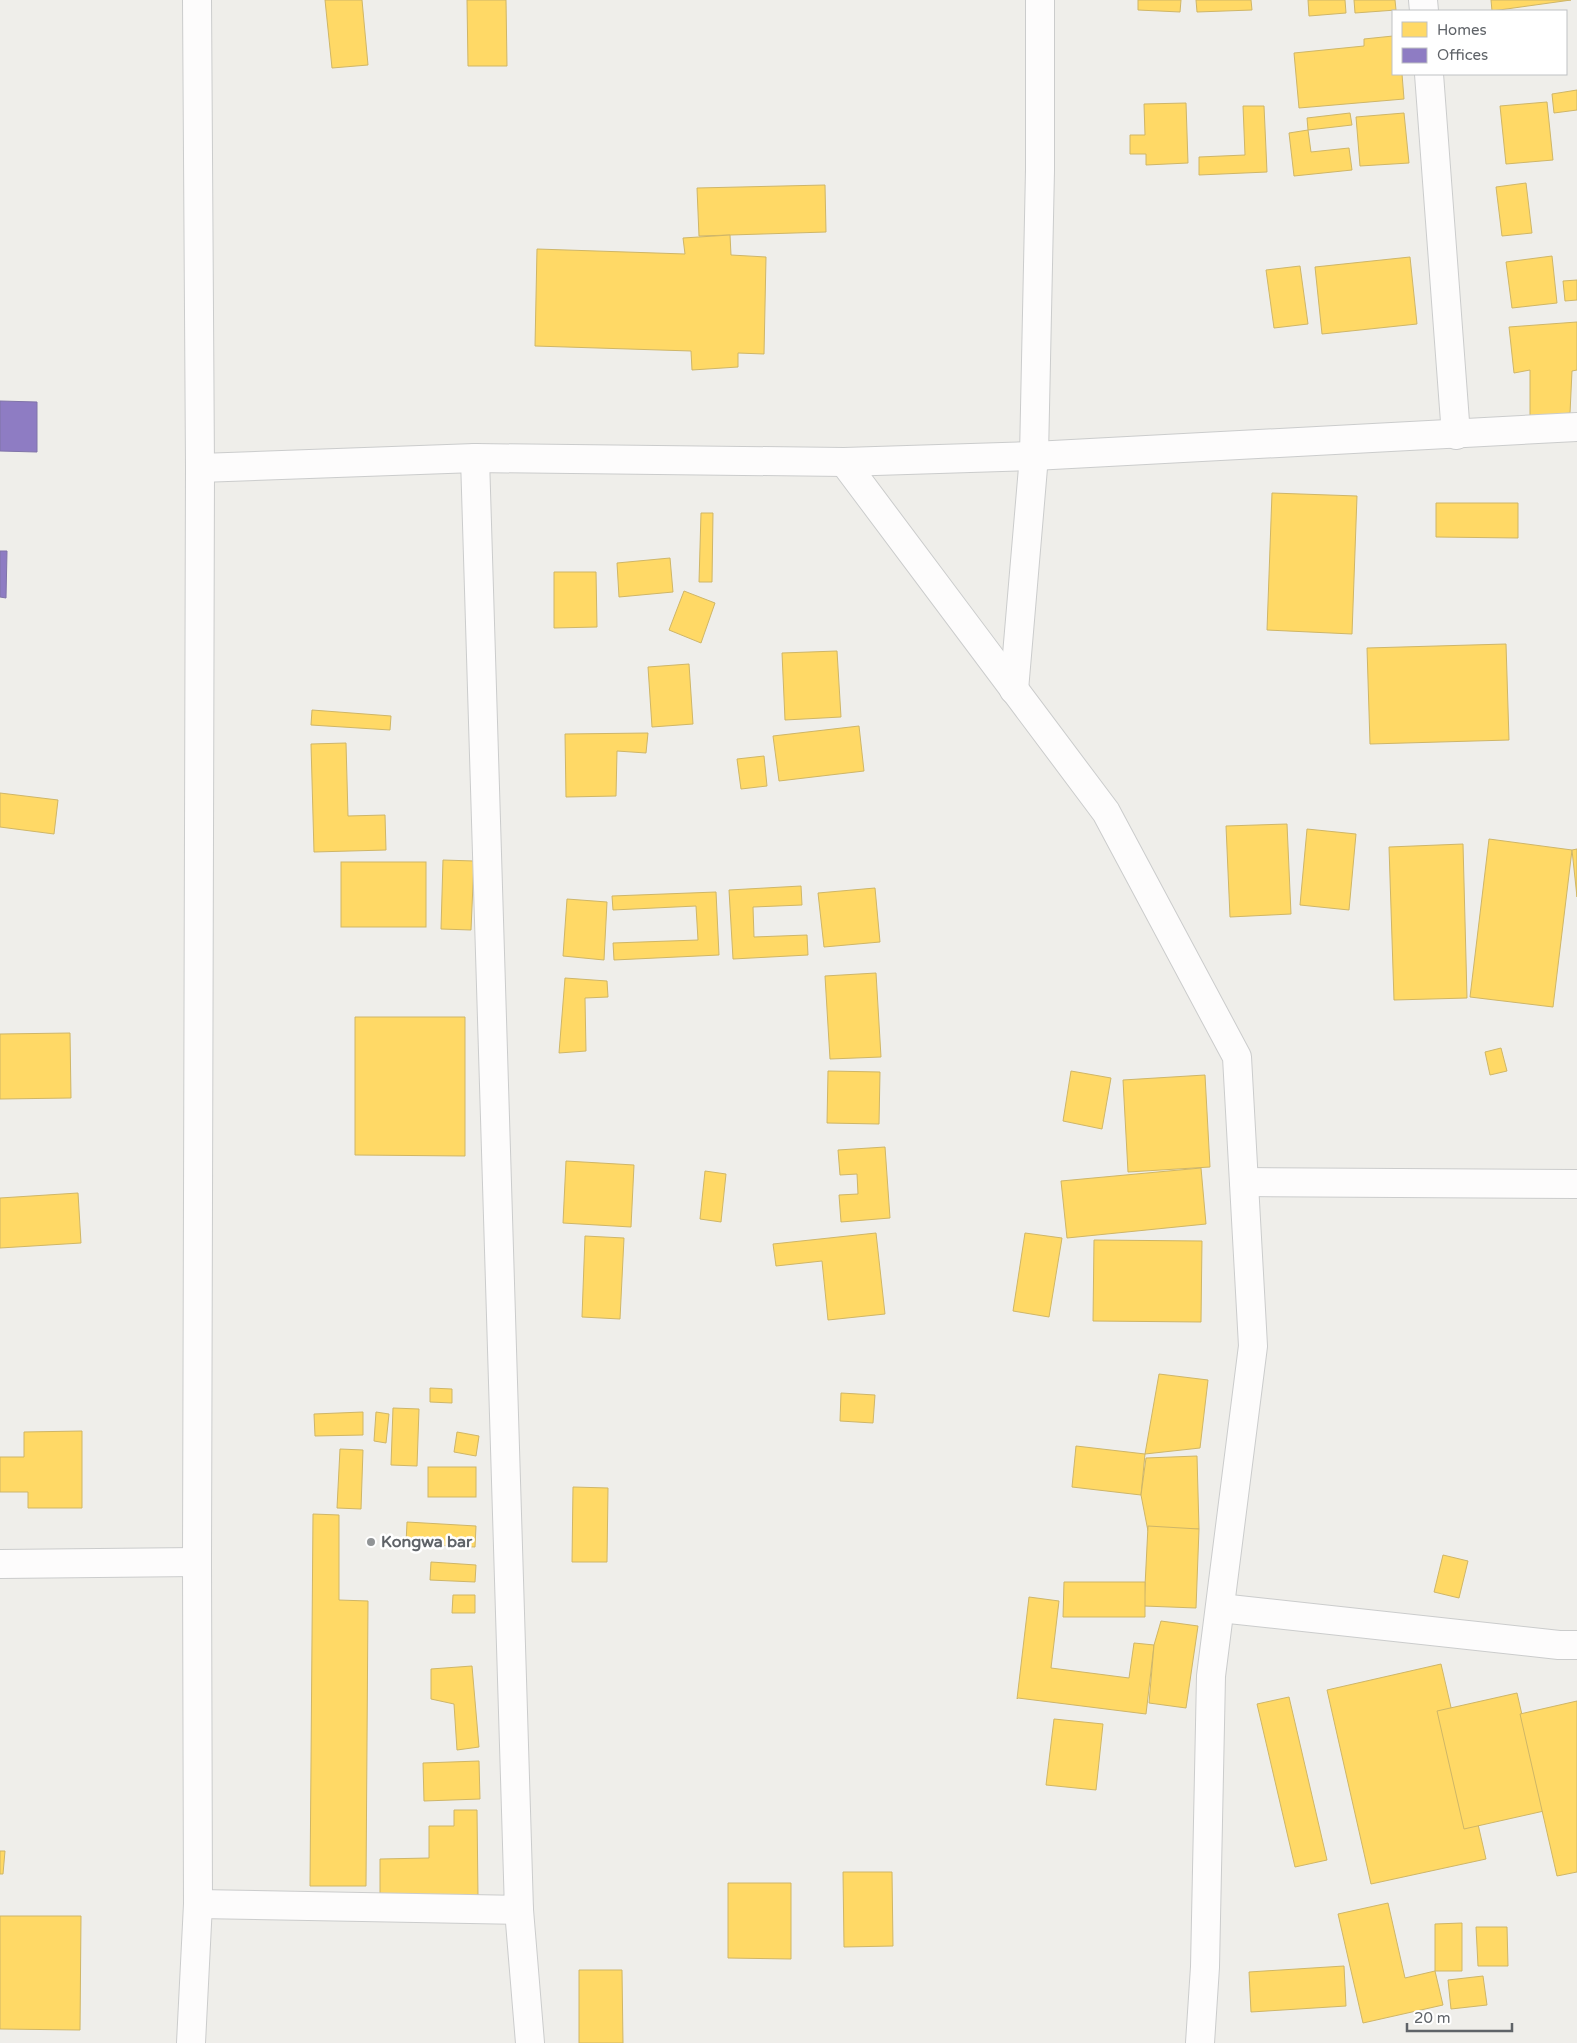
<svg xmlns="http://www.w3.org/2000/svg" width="1577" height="2043" font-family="'Varela Round',sans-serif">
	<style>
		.homes { fill: #ffd966; stroke: #cfb667 }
		.offices { fill: #8e7cc3; stroke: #8074a8 }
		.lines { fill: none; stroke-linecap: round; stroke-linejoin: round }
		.minor-casing { stroke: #cbcccc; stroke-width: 30 }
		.tertiary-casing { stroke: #cbcccc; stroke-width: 30 }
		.minor { stroke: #fdfcfc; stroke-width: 28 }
		.tertiary { stroke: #fdfcfc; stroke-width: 28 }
		.poi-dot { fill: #919496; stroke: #fff; stroke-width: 2 }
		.labels { text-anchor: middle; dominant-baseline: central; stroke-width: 5; stroke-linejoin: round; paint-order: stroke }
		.poi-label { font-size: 16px; font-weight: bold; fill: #5f6368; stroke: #fff; text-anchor: start }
	</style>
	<rect width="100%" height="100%" fill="#efeeea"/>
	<g class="homes">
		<path d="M 325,0 L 362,0 L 368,65 L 332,68 Z"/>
		<path d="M 467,0 L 506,0 L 507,66 L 468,66 Z"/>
		<path d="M 1138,0 L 1181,0 L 1180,12 L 1138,10 Z"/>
		<path d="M 1196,0 L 1251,0 L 1252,10 L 1197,12 Z"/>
		<path d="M 1308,0 L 1345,0 L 1346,13 L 1309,16 Z"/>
		<path d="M 1354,0 L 1395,0 L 1396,10 L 1355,13 Z"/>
		<path d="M 1491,0 L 1571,0 L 1492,11 Z"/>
		<path d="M 1393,36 L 1393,74 L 1402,74 L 1404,99 L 1299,108 L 1294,53 L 1364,46 L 1364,39 Z"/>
		<path d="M 1577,90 L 1577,110 L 1554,113 L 1552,94 Z"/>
		<path d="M 1547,102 L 1553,160 L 1506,164 L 1500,106 Z"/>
		<path d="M 1186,103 L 1188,163 L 1146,165 L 1146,154 L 1130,154 L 1130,135 L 1145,135 L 1144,104 Z"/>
		<path d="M 1243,106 L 1264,106 L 1267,172 L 1199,175 L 1199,157 L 1245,155 Z"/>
		<path d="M 1350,113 L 1352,125 L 1308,130 L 1307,118 Z"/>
		<path d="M 1404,113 L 1409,163 L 1360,166 L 1356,117 Z"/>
		<path d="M 1308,130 L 1311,152 L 1349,148 L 1352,170 L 1294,176 L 1289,133 Z"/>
		<path d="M 1526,183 L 1532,233 L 1502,236 L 1496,187 Z"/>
		<path d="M 825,185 L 826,232 L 699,236 L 697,188 Z"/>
		<path d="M 730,235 L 731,255 L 766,257 L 764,354 L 738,353 L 738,367 L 692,370 L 691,351 L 535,346 L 537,249 L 685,254 L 683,238 Z"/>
		<path d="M 1552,256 L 1557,303 L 1512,308 L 1506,262 Z"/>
		<path d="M 1410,257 L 1417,324 L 1322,334 L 1315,267 Z"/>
		<path d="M 1300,266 L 1308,324 L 1274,328 L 1266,270 Z"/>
		<path d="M 1577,280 L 1577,300 L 1565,301 L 1563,281 Z"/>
		<path d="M 1577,322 L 1577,370 L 1572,371 L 1570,413 L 1530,417 L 1530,370 L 1514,373 L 1509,327 Z"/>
		<path d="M 1272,493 L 1357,496 L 1352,634 L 1267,630 Z"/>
		<path d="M 1436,503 L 1518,503 L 1518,538 L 1436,537 Z"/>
		<path d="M 701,513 L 713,513 L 712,582 L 699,582 Z"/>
		<path d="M 670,558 L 673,592 L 619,597 L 617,563 Z"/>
		<path d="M 554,572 L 596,572 L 597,627 L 554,628 Z"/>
		<path d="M 684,591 L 715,603 L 701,643 L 669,630 Z"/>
		<path d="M 1506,644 L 1509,740 L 1370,744 L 1367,648 Z"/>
		<path d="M 837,651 L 841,717 L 785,720 L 782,653 Z"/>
		<path d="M 689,664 L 693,724 L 652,727 L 648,667 Z"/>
		<path d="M 312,710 L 391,716 L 390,730 L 311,725 Z"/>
		<path d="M 859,726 L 864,771 L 779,781 L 773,736 Z"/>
		<path d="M 648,733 L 646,753 L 617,751 L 616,796 L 566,797 L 565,734 Z"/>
		<path d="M 346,743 L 348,816 L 385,815 L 386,850 L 314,852 L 311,744 Z"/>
		<path d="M 764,756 L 767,786 L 741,789 L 737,759 Z"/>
		<path d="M 0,793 L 58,800 L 54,834 L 0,827 Z"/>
		<path d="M 1287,824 L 1291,914 L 1230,917 L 1226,826 Z"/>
		<path d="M 1307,829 L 1356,834 L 1349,910 L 1300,905 Z"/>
		<path d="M 1489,839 L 1572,850 L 1553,1007 L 1470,997 Z"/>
		<path d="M 1463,844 L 1467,998 L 1394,1000 L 1389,847 Z"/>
		<path d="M 1577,849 L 1577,897 L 1572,850 Z"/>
		<path d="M 443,860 L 474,861 L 471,930 L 441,929 Z"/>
		<rect x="341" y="862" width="85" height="65"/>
		<path d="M 801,886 L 802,905 L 753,907 L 754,937 L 807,935 L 808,955 L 733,959 L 729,890 Z"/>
		<path d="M 875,888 L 880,942 L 824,947 L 818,893 Z"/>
		<path d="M 716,892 L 719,955 L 614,960 L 613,943 L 698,940 L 696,906 L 613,910 L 612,896 Z"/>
		<path d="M 567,899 L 607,902 L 604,960 L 563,956 Z"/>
		<path d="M 876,973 L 881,1057 L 830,1059 L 825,976 Z"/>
		<path d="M 565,978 L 607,981 L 608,997 L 585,998 L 586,1051 L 559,1053 Z"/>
		<path d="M 355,1017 L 465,1017 L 465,1156 L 355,1155 Z"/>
		<path d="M 70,1033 L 71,1098 L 0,1099 L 0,1034 Z"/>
		<path d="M 1501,1048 L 1507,1071 L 1490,1075 L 1485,1052 Z"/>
		<path d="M 828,1071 L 880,1072 L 879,1124 L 827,1123 Z"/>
		<path d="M 1071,1071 L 1111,1078 L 1102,1129 L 1063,1121 Z"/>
		<path d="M 1205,1075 L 1210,1167 L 1128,1172 L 1123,1080 Z"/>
		<path d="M 885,1147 L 890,1218 L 841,1222 L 839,1195 L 858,1194 L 857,1174 L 840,1175 L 838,1150 Z"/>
		<path d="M 566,1161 L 634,1165 L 631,1227 L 563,1223 Z"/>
		<path d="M 1201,1168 L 1206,1224 L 1067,1238 L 1061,1181 Z"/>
		<path d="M 705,1171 L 726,1174 L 721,1222 L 700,1219 Z"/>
		<path d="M 78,1193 L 81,1243 L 0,1248 L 0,1198 Z"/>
		<path d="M 876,1233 L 885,1314 L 828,1320 L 822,1261 L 776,1266 L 773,1244 Z"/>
		<path d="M 1025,1233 L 1062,1238 L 1049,1317 L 1013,1311 Z"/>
		<path d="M 585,1236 L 624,1238 L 620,1319 L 582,1317 Z"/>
		<path d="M 1094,1240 L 1202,1241 L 1201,1322 L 1093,1321 Z"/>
		<path d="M 1159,1374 L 1208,1380 L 1200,1448 L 1145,1454 Z"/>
		<path d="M 430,1388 L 452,1389 L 452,1403 L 430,1402 Z"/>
		<path d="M 841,1393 L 875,1395 L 873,1423 L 840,1421 Z"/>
		<path d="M 393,1408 L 419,1409 L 417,1466 L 391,1465 Z"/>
		<path d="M 363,1412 L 363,1435 L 315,1436 L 314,1414 Z"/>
		<path d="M 376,1412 L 389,1414 L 386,1443 L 374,1441 Z"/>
		<path d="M 82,1431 L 82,1508 L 28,1508 L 28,1492 L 0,1492 L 0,1457 L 24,1457 L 24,1432 Z"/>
		<path d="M 457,1432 L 479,1436 L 476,1456 L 454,1452 Z"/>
		<path d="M 1076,1446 L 1145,1454 L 1141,1495 L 1072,1487 Z"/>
		<path d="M 340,1449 L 363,1450 L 361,1509 L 337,1508 Z"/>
		<path d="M 1197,1456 L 1199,1529 L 1148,1531 L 1141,1495 L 1146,1458 Z"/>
		<rect x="428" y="1467" width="48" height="30"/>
		<path d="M 573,1487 L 608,1488 L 607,1562 L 572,1562 Z"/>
		<path d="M 313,1514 L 339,1515 L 339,1600 L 368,1601 L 366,1886 L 310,1886 Z"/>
		<path d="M 407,1522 L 476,1526 L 475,1547 L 406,1544 Z"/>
		<path d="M 1148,1526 L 1199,1529 L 1196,1608 L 1144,1606 Z"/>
		<path d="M 1443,1555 L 1468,1561 L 1459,1598 L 1434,1592 Z"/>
		<path d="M 431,1562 L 476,1565 L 475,1582 L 430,1580 Z"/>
		<path d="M 1064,1582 L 1145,1582 L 1145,1617 L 1063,1617 Z"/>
		<path d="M 453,1595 L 475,1595 L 475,1613 L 452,1613 Z"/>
		<path d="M 1029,1597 L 1059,1601 L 1051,1668 L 1129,1678 L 1134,1643 L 1154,1645 L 1146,1714 L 1018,1698 L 1017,1699 Z"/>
		<path d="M 1161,1621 L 1198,1626 L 1186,1708 L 1149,1703 L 1154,1645 Z"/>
		<path d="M 1441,1664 L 1486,1859 L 1371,1884 L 1327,1690 Z"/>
		<path d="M 472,1666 L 479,1747 L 457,1750 L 454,1704 L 431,1699 L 431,1669 Z"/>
		<path d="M 1517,1693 L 1544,1811 L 1464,1829 L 1437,1711 Z"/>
		<path d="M 1289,1697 L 1327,1860 L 1295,1867 L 1257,1704 Z"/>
		<path d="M 1577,1701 L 1577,1872 L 1557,1876 L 1520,1714 Z"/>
		<path d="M 1054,1719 L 1103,1724 L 1096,1790 L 1046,1785 Z"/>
		<path d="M 479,1761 L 480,1799 L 424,1801 L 423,1763 Z"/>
		<path d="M 454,1810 L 477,1810 L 478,1897 L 380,1897 L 380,1859 L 429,1858 L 429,1826 L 454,1826 Z"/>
		<path d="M 0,1851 L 5,1851 L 3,1874 L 0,1874 Z"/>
		<path d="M 843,1872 L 892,1872 L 893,1946 L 844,1947 Z"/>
		<path d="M 728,1883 L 791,1883 L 791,1959 L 728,1958 Z"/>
		<path d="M 1388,1903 L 1405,1978 L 1435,1971 L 1443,2005 L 1363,2023 L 1338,1914 Z"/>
		<path d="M 0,1916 L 81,1916 L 80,2030 L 0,2029 Z"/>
		<path d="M 1462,1923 L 1462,1971 L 1435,1971 L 1435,1924 Z"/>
		<path d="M 1476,1927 L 1507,1927 L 1508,1966 L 1478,1966 Z"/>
		<path d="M 1344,1966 L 1346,2006 L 1251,2012 L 1249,1972 Z"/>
		<path d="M 579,1970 L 622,1970 L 623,2043 L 579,2043 Z"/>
		<path d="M 1483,1976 L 1487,2005 L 1451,2009 L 1448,1980 Z"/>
	</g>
	<g class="offices">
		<path d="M 0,401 L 37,402 L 37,452 L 0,451 Z"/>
		<path d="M 0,551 L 7,551 L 6,598 L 0,597 Z"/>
	</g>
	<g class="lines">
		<g class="minor-casing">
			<g id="minor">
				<path d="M 1423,0 L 1424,11"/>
				<path d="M 1429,74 L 1456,435"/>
				<path d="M 844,462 L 1106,812 L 1237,1057 L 1253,1346 L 1211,1676 L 1205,1967 L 1200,2043"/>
				<path d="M 200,468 L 475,458 L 844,462 L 1034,456 L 1577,427"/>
				<path d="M 1014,690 L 1034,456 L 1040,170 L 1040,0"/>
				<path d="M 1244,1182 L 1577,1184"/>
				<path d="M 0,1564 L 197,1562"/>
				<path d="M 1220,1608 L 1559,1645 L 1577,1645"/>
				<path d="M 198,1904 L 519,1910 L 475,458"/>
				<path d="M 519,1910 L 530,2043"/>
			</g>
		</g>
		<g class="tertiary-casing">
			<path id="tertiary" d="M 191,2043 L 198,1904 L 197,1562 L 200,468 L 197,0"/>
		</g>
		<use href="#minor" class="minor"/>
		<use href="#tertiary" class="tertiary"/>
	</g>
	<circle class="poi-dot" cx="371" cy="1542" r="5"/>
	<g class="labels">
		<g class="poi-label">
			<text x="381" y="1542">Kongwa bar</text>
		</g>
	</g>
	<rect x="1392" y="10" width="175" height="65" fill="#ffffff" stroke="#bfc1c3"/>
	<rect x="1402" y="22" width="25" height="15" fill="#ffd966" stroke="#bfc1c3"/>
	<text x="1437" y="35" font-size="15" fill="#5f6368">Homes</text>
	<rect x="1402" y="48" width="25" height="15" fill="#8e7cc3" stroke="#bfc1c3"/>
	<text x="1437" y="60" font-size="15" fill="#5f6368">Offices</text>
	<path d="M1407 2023v8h105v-8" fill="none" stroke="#5f6368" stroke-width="2.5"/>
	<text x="1414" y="2023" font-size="15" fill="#5f6368" stroke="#ffffff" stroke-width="4" paint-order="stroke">20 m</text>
</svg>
